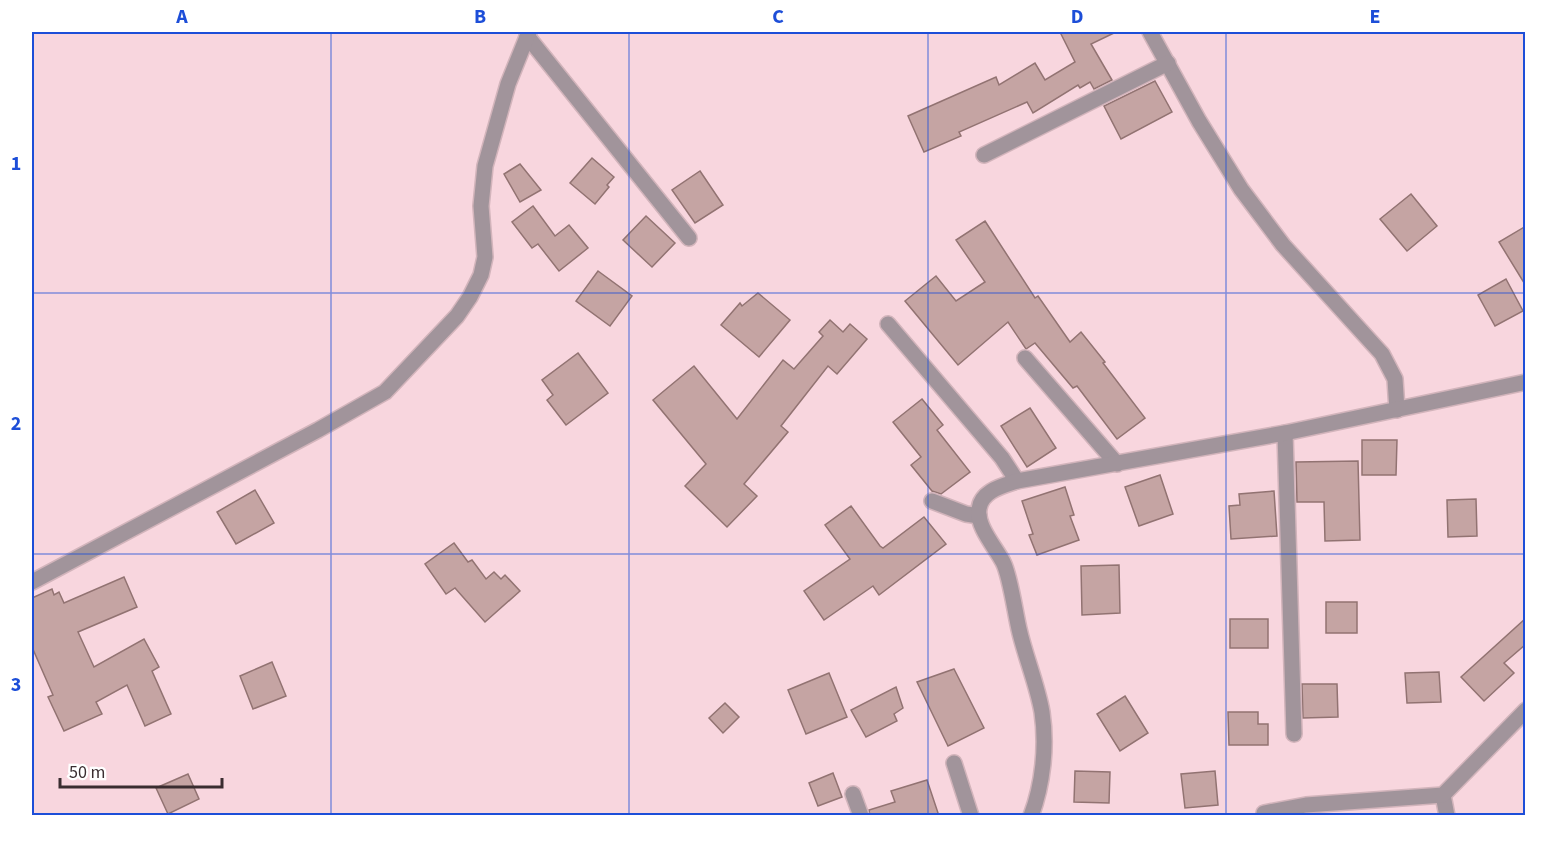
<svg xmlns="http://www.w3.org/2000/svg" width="1557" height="847" font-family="'Source Sans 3',sans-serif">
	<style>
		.building { fill: #c5a4a3; stroke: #927372; stroke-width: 1.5 }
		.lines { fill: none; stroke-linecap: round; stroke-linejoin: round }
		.minor-casing { stroke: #d2b4bb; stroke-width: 18 }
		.minor { stroke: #a1949b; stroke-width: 15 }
		.grid { fill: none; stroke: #1d4ed8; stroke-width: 1.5; stroke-opacity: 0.55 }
		.neatline { fill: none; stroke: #1d4ed8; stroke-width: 2 }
		.grid-label { font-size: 20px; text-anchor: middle; font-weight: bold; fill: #1d4ed8 }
	</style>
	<rect width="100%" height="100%" fill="#f8d6de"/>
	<g class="building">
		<path d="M 1060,32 L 1116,32 L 1091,44 L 1112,80 L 1094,89 L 1090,82 L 1080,88 L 1078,85 L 1033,113 L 1027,102 L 959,132 L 961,136 L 924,152 L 908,116 L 996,77 L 999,85 L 1035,63 L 1045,80 L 1075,62 Z"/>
		<path d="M 1155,81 L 1172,112 L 1121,139 L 1104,106 Z"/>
		<path d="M 592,158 L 614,177 L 607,185 L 609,187 L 595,204 L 570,183 Z"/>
		<path d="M 520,164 L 541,190 L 520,202 L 504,174 Z"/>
		<path d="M 700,171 L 723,205 L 695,223 L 672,190 Z"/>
		<path d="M 1411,194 L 1437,226 L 1407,251 L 1380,219 Z"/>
		<path d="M 533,206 L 555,236 L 569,225 L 588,248 L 559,271 L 538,244 L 532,248 L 512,222 Z"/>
		<path d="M 646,216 L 675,243 L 652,267 L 623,240 Z"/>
		<path d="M 985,221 L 1035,298 L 1038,296 L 1070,342 L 1081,332 L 1105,362 L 1103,363 L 1145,418 L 1117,439 L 1077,386 L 1073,388 L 1035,343 L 1026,349 L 1008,322 L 958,365 L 905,301 L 936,276 L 956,301 L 985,282 L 956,240 Z"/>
		<path d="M 1526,226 L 1526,286 L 1499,242 Z"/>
		<path d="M 598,271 L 632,296 L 610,326 L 576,301 Z"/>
		<path d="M 1506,279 L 1523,311 L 1495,326 L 1478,295 Z"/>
		<path d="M 758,293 L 790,320 L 759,357 L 721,325 L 740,303 L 742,306 Z"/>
		<path d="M 830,320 L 843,332 L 850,324 L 867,339 L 837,374 L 828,366 L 781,426 L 788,432 L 744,484 L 757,496 L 727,527 L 685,486 L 706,464 L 653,400 L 694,366 L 737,419 L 783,360 L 794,369 L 823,336 L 819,332 Z"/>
		<path d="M 578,353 L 608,393 L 566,425 L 547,400 L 553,395 L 542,380 Z"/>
		<path d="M 922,399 L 943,425 L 937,430 L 970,472 L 941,494 L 932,491 L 911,465 L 921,457 L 893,422 Z"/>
		<path d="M 1030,408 L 1056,448 L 1027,467 L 1001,426 Z"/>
		<path d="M 1362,440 L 1397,440 L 1396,475 L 1362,475 Z"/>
		<path d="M 1358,461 L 1360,540 L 1325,541 L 1324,502 L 1297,502 L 1296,462 Z"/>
		<path d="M 1160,475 L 1173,514 L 1139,526 L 1125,487 Z"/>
		<path d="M 1065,487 L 1074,515 L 1070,516 L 1079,540 L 1037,555 L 1029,535 L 1033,534 L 1022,501 Z"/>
		<path d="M 255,490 L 274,523 L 236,544 L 217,512 Z"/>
		<path d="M 1274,491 L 1277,536 L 1231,539 L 1229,506 L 1240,505 L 1239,494 Z"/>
		<path d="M 1476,499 L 1477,536 L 1448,537 L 1447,500 Z"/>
		<path d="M 851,506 L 880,546 L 883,548 L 924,517 L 946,544 L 879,595 L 873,586 L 824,620 L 804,591 L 850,559 L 825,525 Z"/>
		<path d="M 454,543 L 468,562 L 472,560 L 486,579 L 494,572 L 501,579 L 505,575 L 520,591 L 485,622 L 455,588 L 446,594 L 425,564 Z"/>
		<path d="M 1119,565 L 1120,613 L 1082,615 L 1081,566 Z"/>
		<path d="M 124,577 L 137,607 L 78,632 L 94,667 L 144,639 L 159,667 L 152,671 L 171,714 L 145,726 L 127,685 L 96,702 L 102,714 L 64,731 L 48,697 L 53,695 L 32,647 L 32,598 L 52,589 L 54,595 L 59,592 L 64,603 Z"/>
		<rect x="1326" y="602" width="31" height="31"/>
		<path d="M 1526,618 L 1526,644 L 1504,663 L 1514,673 L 1484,701 L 1461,677 Z"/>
		<rect x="1230" y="619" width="38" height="29"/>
		<path d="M 272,662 L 286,696 L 253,709 L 240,676 Z"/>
		<path d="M 954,669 L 984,728 L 948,746 L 917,682 Z"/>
		<path d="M 1439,672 L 1441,702 L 1407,703 L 1405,673 Z"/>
		<path d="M 829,673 L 847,717 L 806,734 L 788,690 Z"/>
		<path d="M 1302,684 L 1337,684 L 1338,717 L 1303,718 Z"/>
		<path d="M 896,687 L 903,708 L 894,714 L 897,721 L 866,737 L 851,710 Z"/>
		<path d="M 1125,696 L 1148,733 L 1120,751 L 1097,714 Z"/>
		<path d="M 725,703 L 739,717 L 723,733 L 709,718 Z"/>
		<path d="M 1228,712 L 1258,712 L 1258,724 L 1268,724 L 1268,745 L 1229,745 Z"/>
		<path d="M 1075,771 L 1110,772 L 1109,803 L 1074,802 Z"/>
		<path d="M 1215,771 L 1218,805 L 1185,808 L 1181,774 Z"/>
		<path d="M 833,773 L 842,797 L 818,806 L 809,783 Z"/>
		<path d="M 188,774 L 199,799 L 168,814 L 156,788 Z"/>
		<path d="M 927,780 L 939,816 L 870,816 L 869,810 L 895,802 L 891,791 Z"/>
	</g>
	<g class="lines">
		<g class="minor-casing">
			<g id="minor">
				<path d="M 1150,32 L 1199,121 L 1241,189 L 1283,245 L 1382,354 L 1395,379 L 1397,410"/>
				<path d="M 527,36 L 689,238"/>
				<path d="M 984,155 L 1168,63"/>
				<path d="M 888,324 L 1002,458 L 1017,481"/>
				<path d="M 1025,358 L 1117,464"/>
				<path d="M 1285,433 L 1294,734"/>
				<path d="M 932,501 L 966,514 L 979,516"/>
				<path d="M 32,582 L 318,430 L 385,392 L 457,316 L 470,297 L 481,275 L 485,257 L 481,206 L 485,166 L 508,84 L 529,32"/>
				<path d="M 954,763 L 971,816"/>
				<path d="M 853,794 L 861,816"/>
				<path d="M 1443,795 L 1447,816"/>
				<path d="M 1264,813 L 1306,805 L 1443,795 L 1526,710"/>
				<path d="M 1031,816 C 1043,784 1047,746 1042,712 C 1037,684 1025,656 1019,629 C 1015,612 1010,575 1003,562 C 996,548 976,526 979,509 C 981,491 1002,486 1017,481 L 1285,433 L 1526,382"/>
			</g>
		</g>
		<use href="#minor" class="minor"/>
	</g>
	<path class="grid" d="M 331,32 L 331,816M 629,32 L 629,816M 928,32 L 928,816M 1226,32 L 1226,816M 32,293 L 1526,293M 32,554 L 1526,554"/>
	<rect width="1557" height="847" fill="none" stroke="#ffffff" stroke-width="66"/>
	<path d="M60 778v9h162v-9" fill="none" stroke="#3a2d30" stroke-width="3"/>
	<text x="69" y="778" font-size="18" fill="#3a2d30" stroke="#ffffff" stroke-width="4.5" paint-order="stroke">50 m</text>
	<rect x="33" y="33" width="1491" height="781" class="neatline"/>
	<g class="grid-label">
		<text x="182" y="23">A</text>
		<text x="480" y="23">B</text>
		<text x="778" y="23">C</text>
		<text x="1077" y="23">D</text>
		<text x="1375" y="23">E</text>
		<text x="16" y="170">1</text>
		<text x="16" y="430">2</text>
		<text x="16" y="691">3</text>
	</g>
</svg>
